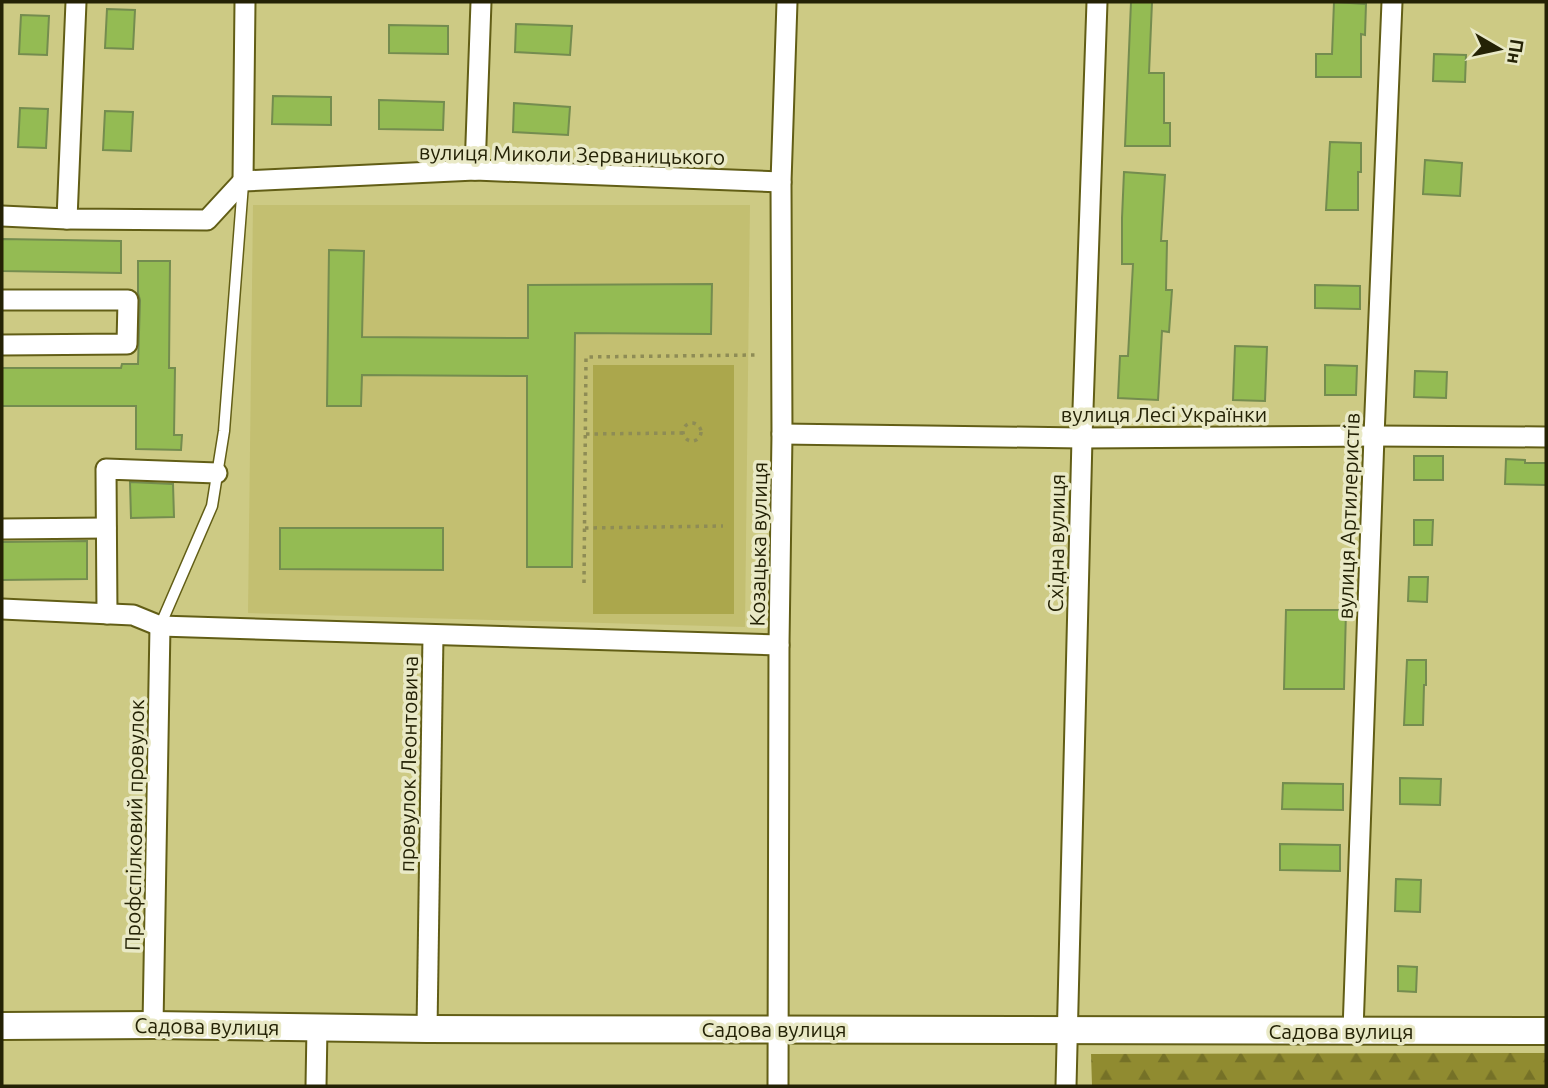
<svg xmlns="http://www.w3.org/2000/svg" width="1548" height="1088" font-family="Ubuntu,sans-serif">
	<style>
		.built { fill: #c3bf71 }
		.forest { fill: url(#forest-firs) }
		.park { fill: #aba74c }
		.building { fill: #94bb53; stroke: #748c4f; stroke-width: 2 }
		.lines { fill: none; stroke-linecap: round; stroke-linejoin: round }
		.lane-casing { stroke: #625e16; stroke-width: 13 }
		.street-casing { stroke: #625e16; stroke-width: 23 }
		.secondary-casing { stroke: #625e16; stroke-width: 30 }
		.path { stroke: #8e8c55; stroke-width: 3.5; stroke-dasharray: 3.5 5; stroke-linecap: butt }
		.lane { stroke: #fff; stroke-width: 10 }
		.street { stroke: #fff; stroke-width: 19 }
		.secondary { stroke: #fff; stroke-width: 26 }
		.labels { text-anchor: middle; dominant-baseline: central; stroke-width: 7; stroke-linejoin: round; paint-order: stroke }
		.street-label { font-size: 21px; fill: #242205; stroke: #e9e9c6 }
	</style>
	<defs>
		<pattern id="forest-firs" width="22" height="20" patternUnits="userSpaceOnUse" patternTransform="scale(1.75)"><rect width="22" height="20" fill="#908b30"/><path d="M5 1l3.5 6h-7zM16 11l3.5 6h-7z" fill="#757127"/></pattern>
	</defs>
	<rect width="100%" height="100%" fill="#cdca84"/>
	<path class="built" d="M 253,205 L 750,205 L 745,627 L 248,613 Z"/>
	<path class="forest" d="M 1546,1053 L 1546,1086 L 1092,1086 L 1091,1054 Z"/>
	<rect class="park" x="593" y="365" width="141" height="249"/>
	<g class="building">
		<path d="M 1131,2 L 1152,2 L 1149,73 L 1164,73 L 1164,123 L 1170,123 L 1170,146 L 1125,146 Z"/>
		<path d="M 1334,2 L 1366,4 L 1365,35 L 1361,34 L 1361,77 L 1316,77 L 1316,54 L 1332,54 Z"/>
		<path d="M 107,9 L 135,10 L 133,49 L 105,48 Z"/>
		<path d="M 21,15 L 49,16 L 47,55 L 19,54 Z"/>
		<path d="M 516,24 L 572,26 L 570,55 L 515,52 Z"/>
		<path d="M 389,25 L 448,26 L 448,54 L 389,53 Z"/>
		<path d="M 1434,54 L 1466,55 L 1465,82 L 1433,81 Z"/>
		<path d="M 273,96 L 331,97 L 331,125 L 272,124 Z"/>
		<path d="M 379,100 L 444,102 L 443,130 L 379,129 Z"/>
		<path d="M 514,103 L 570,107 L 568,135 L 513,132 Z"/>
		<path d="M 20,108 L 48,109 L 46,148 L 18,147 Z"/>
		<path d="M 105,111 L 133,112 L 131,151 L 103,150 Z"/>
		<path d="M 1330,142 L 1361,143 L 1361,172 L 1358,172 L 1358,210 L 1326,210 Z"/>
		<path d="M 1425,160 L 1462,163 L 1460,196 L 1423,194 Z"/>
		<path d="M 1124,172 L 1165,175 L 1161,241 L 1167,241 L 1166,290 L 1172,290 L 1169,332 L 1162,331 L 1158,400 L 1118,398 L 1120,356 L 1128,356 L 1133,264 L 1122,264 L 1122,218 Z"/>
		<path d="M 2,239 L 121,241 L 121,273 L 2,271 Z"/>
		<path d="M 329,250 L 364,251 L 362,337 L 528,338 L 528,285 L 712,284 L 711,334 L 575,333 L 572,567 L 527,567 L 527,376 L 362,375 L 361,406 L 327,406 Z"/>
		<path d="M 138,261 L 170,261 L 169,368 L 175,368 L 174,435 L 182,435 L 181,450 L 136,449 L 136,406 L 2,406 L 2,368 L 121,368 L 122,364 L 138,364 L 140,300 L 138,293 Z"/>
		<path d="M 1315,285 L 1360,286 L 1360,309 L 1315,308 Z"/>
		<path d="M 1235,346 L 1267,347 L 1265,401 L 1233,400 Z"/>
		<path d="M 1325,365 L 1357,366 L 1356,395 L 1325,395 Z"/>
		<path d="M 1415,371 L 1447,372 L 1446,398 L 1414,397 Z"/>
		<rect x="1414" y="456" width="29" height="24"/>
		<path d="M 1506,459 L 1525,460 L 1525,463 L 1546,463 L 1546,485 L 1505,484 Z"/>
		<path d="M 130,482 L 173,484 L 174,517 L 131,518 Z"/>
		<path d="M 1414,520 L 1433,520 L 1432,545 L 1414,545 Z"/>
		<path d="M 280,528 L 443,528 L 443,570 L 280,569 Z"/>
		<path d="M 87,541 L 87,579 L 2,580 L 2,542 Z"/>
		<path d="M 1409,577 L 1428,577 L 1427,602 L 1408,601 Z"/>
		<path d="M 1286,610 L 1346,610 L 1344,689 L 1284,689 Z"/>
		<path d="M 1407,660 L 1426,660 L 1426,685 L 1424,685 L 1423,725 L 1404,725 Z"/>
		<path d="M 1400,778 L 1441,779 L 1440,805 L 1400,804 Z"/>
		<path d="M 1283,783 L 1343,784 L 1343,810 L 1282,809 Z"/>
		<path d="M 1280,844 L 1340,845 L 1340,871 L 1280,870 Z"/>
		<path d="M 1396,879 L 1421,880 L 1420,912 L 1395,911 Z"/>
		<path d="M 1398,966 L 1417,967 L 1416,992 L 1398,991 Z"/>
	</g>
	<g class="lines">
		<g class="lane-casing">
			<path id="lane" d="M 160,626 L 212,506 L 224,431 L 243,184"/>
		</g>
		<g class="street-casing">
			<g id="street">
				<path d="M 475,170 L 481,2"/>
				<path d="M 243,181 L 245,2"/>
				<path d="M 2,216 L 67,219 L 207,220 L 243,181 L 475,170 L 781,182"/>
				<path d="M 67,219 L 76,2"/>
				<path d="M 2,300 L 128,300 L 127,344 L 2,345"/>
				<path d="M 782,434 L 1082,438 L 1374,436 L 1546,437"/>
				<path d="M 2,529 L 106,528"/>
				<path d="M 2,609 L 133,615 L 160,626 L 779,645"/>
				<path d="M 107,614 L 106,469 L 217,473"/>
				<path d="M 153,1025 L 160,626"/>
				<path d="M 427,1029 L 433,635"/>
				<path d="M 1353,1031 L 1374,436 L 1392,2"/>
				<path d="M 316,1086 L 317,1027"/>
				<path d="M 778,1086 L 779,645 L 782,434 L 781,182 L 787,2"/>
				<path d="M 1066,1086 L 1082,438 L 1097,2"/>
			</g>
		</g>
		<g class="secondary-casing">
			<path id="secondary" d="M 2,1026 L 153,1025 L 427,1029 L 1546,1031"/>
		</g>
		<g class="path">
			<circle cx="692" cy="432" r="9"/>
			<path d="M 586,434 L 683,433"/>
			<path d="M 585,528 L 723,526"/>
			<path d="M 584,583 L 586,357 L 755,355"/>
		</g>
		<use href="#lane" class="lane"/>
		<use href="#street" class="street"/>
		<use href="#secondary" class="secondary"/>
	</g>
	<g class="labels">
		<g class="street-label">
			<text transform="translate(572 154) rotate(1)">вулиця Миколи Зерваницького</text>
			<text x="1164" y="414">вулиця Лесі Українки</text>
			<text transform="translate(1348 516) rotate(-88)">вулиця Артилеристів</text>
			<text transform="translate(1056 543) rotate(-89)">Східна вулиця</text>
			<text transform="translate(758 544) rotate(-89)">Козацька вулиця</text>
			<text transform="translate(408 764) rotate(-89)">провулок Леонтовича</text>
			<text transform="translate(134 825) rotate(-89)">Профспілковий провулок</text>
			<text transform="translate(207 1026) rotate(1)">Садова вулиця</text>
			<text x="774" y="1029">Садова вулиця</text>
			<text x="1341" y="1031">Садова вулиця</text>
		</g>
	</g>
	<rect width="1548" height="1088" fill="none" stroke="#242205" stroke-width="7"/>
	<g transform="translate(1499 49) rotate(99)" stroke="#e9e9c6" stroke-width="5" paint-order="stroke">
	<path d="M0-5L12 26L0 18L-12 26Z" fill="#242205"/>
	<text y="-10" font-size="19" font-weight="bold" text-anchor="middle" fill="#242205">Пн</text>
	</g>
</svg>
